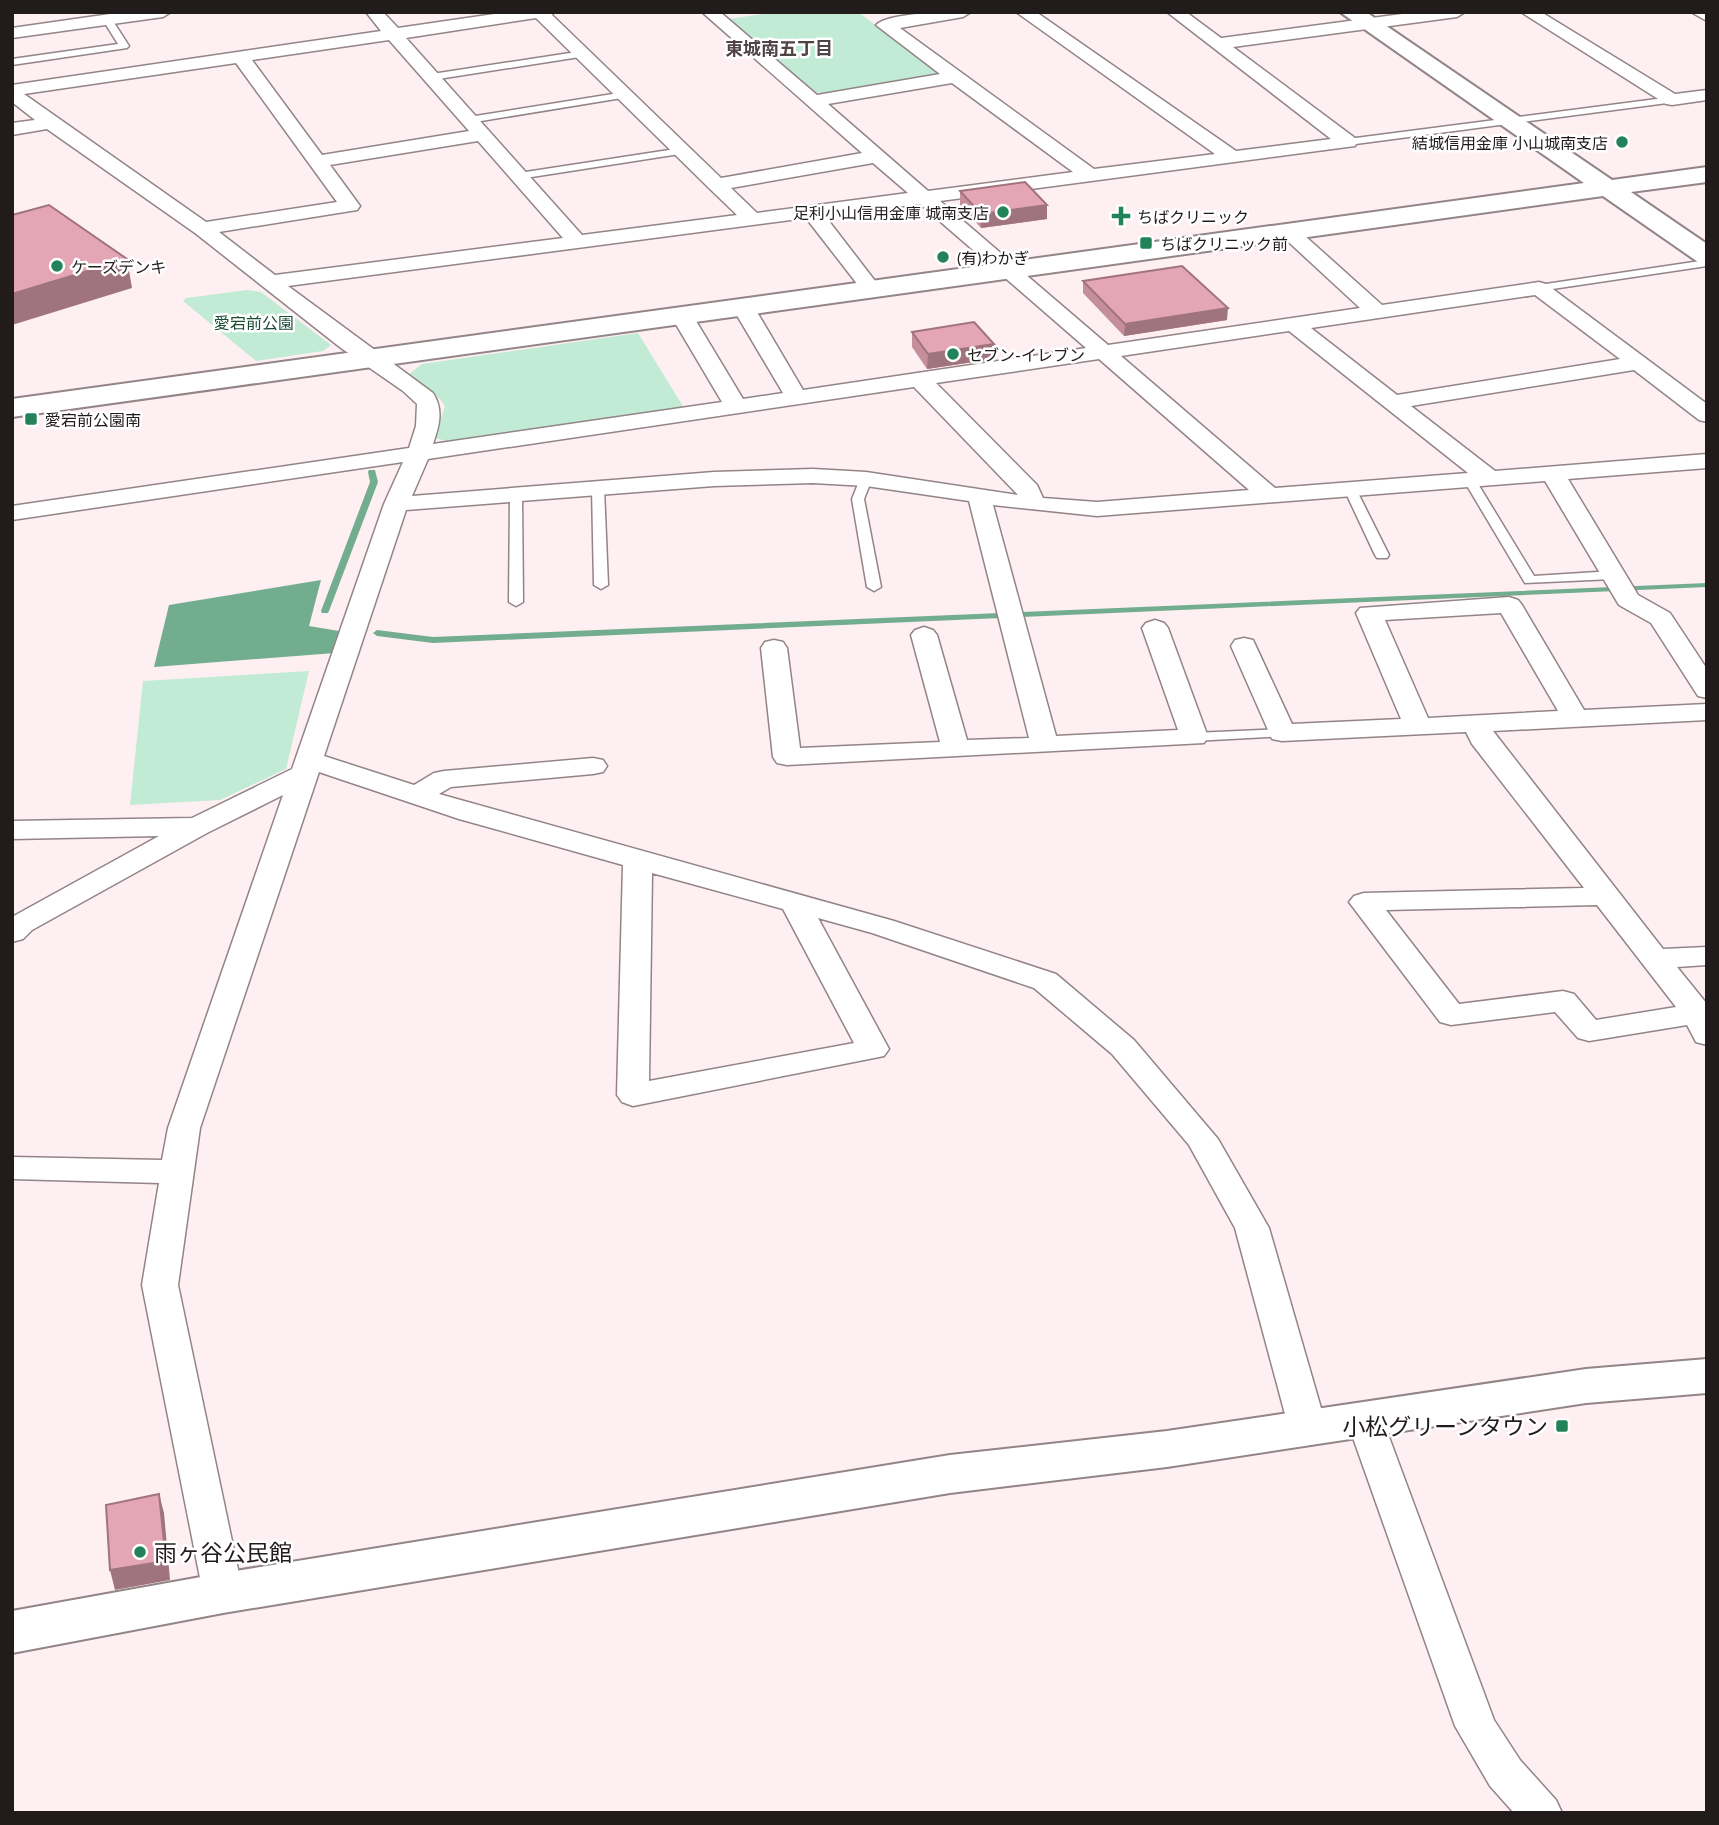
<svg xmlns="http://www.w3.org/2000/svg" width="1719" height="1825" font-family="Lato,'Noto Sans JP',sans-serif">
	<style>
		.green { fill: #c2ebd5 }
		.water { fill: #72ad8f }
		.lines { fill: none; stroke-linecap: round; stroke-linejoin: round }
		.stream { fill: #72ad8f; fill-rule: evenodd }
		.service-casing { stroke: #928487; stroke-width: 3 }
		.minor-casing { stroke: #928487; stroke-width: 3 }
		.tertiary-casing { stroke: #928487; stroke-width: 4 }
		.service { fill: #fff; fill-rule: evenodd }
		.minor { fill: #fff; fill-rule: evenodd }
		.tertiary { fill: #fff; fill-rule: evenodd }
		.wall { fill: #c48e9b }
		.shaded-wall { fill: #a0747e }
		.building { fill: #e4a5b4; stroke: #a0747e; stroke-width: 2 }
		.poi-dot { fill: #22835b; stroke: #fff; stroke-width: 2.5 }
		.labels { text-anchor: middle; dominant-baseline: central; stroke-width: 5; stroke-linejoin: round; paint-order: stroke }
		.far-poi-label { font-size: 16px; fill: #211b1c; stroke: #fff; text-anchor: start }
		.far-park-label { font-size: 16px; fill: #1c4b36; stroke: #fff }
		.far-neighbourhood-label { font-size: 18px; font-weight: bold; fill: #4f4346; stroke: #fff }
		.near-poi-label { font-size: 23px; fill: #211b1c; stroke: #fff; text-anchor: end }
	</style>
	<rect width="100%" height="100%" fill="#feeff2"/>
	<g class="green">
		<path d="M 776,12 L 858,12 L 938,72 L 932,77 L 827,94 L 816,92 L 728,19 Z"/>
		<path d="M 247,290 L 261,292 L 331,345 L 323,351 L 256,361 L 183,301 L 186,298 Z"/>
		<path d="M 638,333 L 684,408 L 450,442 L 435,438 L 445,406 L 440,399 L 408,375 L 422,364 Z"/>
		<path d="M 309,671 L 286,769 L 220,800 L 130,805 L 143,681 Z"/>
	</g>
	<path class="water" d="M 321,580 L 309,626 L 345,632 L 335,653 L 154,667 L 169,605 Z"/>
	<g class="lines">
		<g class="stream">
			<path d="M 369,470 L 375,470 L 378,482 L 329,611 L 328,613 L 322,613 L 321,611 L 370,482 L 368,472 Z"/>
			<path d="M 1707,583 L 1707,587 L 433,643 L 377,636 L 373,633 L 377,630 L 433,637 Z"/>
		</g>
		<g class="service-casing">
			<g id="service">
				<path d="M 108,17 L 111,18 L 129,46 L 127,48 L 12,65 L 12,59 L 118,44 L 103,20 Z"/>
				<path d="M 583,51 L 586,52 L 586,56 L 432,80 L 427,77 L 432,74 Z"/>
				<path d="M 625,92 L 630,95 L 628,97 L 469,123 L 464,120 L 469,117 Z"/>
				<path d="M 1672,97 L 1677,100 L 1675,102 L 1348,145 L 1343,142 L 1348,139 Z"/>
				<path d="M 682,148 L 686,149 L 686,153 L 519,179 L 514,176 L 519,173 Z"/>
				<path d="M 1707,260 L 1707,266 L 1539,291 L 1533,288 L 1539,285 Z"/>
				<path d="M 866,475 L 872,479 L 864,499 L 881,587 L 874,591 L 867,587 L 852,499 L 860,479 Z"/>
				<path d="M 1469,475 L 1475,479 L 1534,576 L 1613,571 L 1620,575 L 1613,579 L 1525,583 L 1463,479 Z"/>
				<path d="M 598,484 L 604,488 L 608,585 L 601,589 L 594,585 L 592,488 Z"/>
				<path d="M 1350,485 L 1356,489 L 1389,555 L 1387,558 L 1377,558 L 1375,555 L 1344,489 Z"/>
				<path d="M 516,491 L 522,495 L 523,602 L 516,606 L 509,602 L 510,495 Z"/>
				<path d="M 1282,729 L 1289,733 L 1287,736 L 1194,741 L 1187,737 L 1194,733 Z"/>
			</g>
		</g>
		<g class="minor-casing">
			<g id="minor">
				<path d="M 124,12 L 171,12 L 163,17 L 12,38 L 12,28 Z"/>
				<path d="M 366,12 L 383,12 L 398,28 L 508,12 L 553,12 L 552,15 L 721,178 L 862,153 L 702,12 L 720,12 L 817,95 L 940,74 L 876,25 C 889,12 952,12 971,12 L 963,17 L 900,28 L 1094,169 L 1215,154 L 1016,12 L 1036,12 L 1236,151 L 1331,139 L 1167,12 L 1186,12 L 1221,38 L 1417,12 L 1465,12 L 1457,17 L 1233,47 L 1355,138 L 1357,142 L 1355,146 L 940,201 L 1108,345 L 1360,308 L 1281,235 L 1278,231 L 1281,227 L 1295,227 L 1382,305 L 1539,282 L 1546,284 L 1707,404 L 1707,422 L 1699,420 L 1634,370 L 1411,406 L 1495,471 L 1707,454 L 1707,468 L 1568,479 L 1638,595 L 1670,613 L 1707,669 L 1707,698 L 1698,696 L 1651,623 L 1619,605 L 1545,481 L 1097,516 L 993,505 L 1056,736 L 1178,730 L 1142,628 L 1146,623 L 1155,620 L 1164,623 L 1168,628 L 1208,737 L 1204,743 L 787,765 L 777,763 L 773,757 L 761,648 L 765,642 L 774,640 L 783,642 L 787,648 L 800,748 L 940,742 L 911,635 L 915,630 L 924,627 L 933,630 L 937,635 L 967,740 L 1029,738 L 969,501 L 866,486 L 813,483 L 714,486 L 406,510 L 324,756 L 414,785 L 434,773 L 444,771 L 593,758 L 603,760 L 607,766 L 603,772 L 593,774 L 451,787 L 439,794 L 894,921 L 1056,974 L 1134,1040 L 1218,1139 L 1269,1228 L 1327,1429 L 1321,1439 L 1308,1443 L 1295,1439 L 1289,1429 L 1235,1228 L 1189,1145 L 1112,1054 L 1034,988 L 872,933 L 818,918 L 889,1049 L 884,1056 L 633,1106 L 622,1102 L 617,1095 L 623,865 L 459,819 L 319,772 L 200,1128 L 178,1285 L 243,1593 L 237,1604 L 223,1609 L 209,1604 L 203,1593 L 142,1285 L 159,1183 L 12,1179 L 12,1157 L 162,1160 L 168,1128 L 283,795 L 207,833 L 32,930 L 23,939 L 12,942 L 12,917 L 159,836 L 12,839 L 12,821 L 192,818 L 292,769 L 384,504 L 403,462 L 12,520 L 12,506 L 409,448 L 416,426 L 417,404 L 403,391 L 341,348 L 195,233 L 47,129 L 12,135 L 12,123 L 35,120 L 12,102 L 12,85 L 381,31 ZM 536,18 L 710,189 L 737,215 L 582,235 L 406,38 ZM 389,40 L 469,131 L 322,155 L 252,60 ZM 236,63 L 337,202 L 206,222 L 24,94 ZM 952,83 L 1073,172 L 928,191 L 828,104 ZM 478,141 L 563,238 L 275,275 L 219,232 L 357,210 L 360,206 L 330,165 ZM 873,163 L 908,193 L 757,213 L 731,188 ZM 920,204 L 1086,348 L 803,390 L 754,307 L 750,303 L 736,303 L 732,307 L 783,393 L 743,399 L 693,316 L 690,311 L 674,311 L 671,316 L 722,402 L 433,444 C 439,426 444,410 433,393 L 288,286 L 806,218 L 865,294 L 879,294 L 882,290 L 825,216 ZM 1535,295 L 1620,359 L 1397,395 L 1311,328 ZM 1289,331 L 1468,473 L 1275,488 L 1121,356 ZM 1099,359 L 1249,490 L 1097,502 L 1043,498 L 1037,485 L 936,383 ZM 914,387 L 1018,495 L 866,472 L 813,469 L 714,472 L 412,496 L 428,459 ZM 652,873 L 783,909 L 854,1043 L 649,1081 Z"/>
				<path d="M 1521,12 L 1541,12 L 1675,94 L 1707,90 L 1707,100 L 1672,105 L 1666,104 Z"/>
				<path d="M 1691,12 L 1707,12 L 1707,21 Z"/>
				<path d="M 1509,597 L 1518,600 L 1522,605 L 1584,710 L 1707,704 L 1707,720 L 1493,731 L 1663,949 L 1707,947 L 1707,965 L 1677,967 L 1707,1004 L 1707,1045 L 1696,1042 L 1687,1025 L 1589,1041 L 1578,1038 L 1555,1012 L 1451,1025 L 1440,1022 L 1349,902 L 1354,896 L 1364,893 L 1584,888 L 1472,744 L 1466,732 L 1282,741 L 1272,739 L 1231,646 L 1235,640 L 1244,638 L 1253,640 L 1292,724 L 1401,719 L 1356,613 L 1360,608 ZM 1501,613 L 1558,711 L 1428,718 L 1385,620 ZM 1597,905 L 1676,1007 L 1596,1020 L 1574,994 L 1563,991 L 1459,1004 L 1386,910 Z"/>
				<path d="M 1364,1404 L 1377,1408 L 1382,1418 L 1494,1720 L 1520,1760 L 1556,1800 L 1562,1813 L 1514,1813 L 1490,1786 L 1455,1726 L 1346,1418 L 1351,1408 Z"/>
			</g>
		</g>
		<g class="tertiary-casing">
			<g id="tertiary">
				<path d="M 1340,12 L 1366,12 L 1612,180 L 1707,167 L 1707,182 L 1631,192 L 1707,244 L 1707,264 L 1698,262 L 1603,196 L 12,417 L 12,399 L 1584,183 Z"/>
				<path d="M 1707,1359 L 1707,1393 L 1586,1403 L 1167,1467 L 950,1493 L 223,1613 L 12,1653 L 12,1611 L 223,1573 L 950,1455 L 1167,1431 L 1586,1369 Z"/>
			</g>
		</g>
		<use href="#service" class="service"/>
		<use href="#minor" class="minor"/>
		<use href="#tertiary" class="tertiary"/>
	</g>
	<g class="wall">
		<path d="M 960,191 L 1047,205 L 1047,219 L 981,228 L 960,205 Z"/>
		<path d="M 1083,281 L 1227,320 L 1124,336 L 1083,293 Z"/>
		<path d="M 912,332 L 993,359 L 927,369 L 912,347 Z"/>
	</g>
	<g class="shaded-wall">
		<path d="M 1047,205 L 1047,219 L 981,228 L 981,214 Z"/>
		<path d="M 127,259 L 132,288 L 12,325 L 12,294 Z"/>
		<path d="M 1228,308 L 1227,320 L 1124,336 L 1125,324 Z"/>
		<path d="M 994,344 L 993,359 L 927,369 L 928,354 Z"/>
		<path d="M 159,1494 L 164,1513 L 170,1580 L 115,1590 L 110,1570 Z"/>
	</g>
	<g class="building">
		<path d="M 1025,182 L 1047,205 L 981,214 L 960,191 Z"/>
		<path d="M 49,205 L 127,259 L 12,294 L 12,215 Z"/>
		<path d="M 1182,266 L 1228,308 L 1125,324 L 1083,281 Z"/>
		<path d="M 974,322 L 994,344 L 928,354 L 912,332 Z"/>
		<path d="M 159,1494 L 166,1561 L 110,1570 L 106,1505 Z"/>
	</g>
	<g class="poi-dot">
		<circle cx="1622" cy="142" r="7"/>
		<circle cx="1003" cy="212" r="7"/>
		<path d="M1117.5 205.5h7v7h7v7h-7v7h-7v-7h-7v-7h7z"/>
		<rect x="1139" y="236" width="14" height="14" rx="3.5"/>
		<circle cx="943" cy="257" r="7"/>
		<circle cx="57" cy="266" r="7"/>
		<circle cx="953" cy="354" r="7"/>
		<rect x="24" y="412" width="14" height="14" rx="3.5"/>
		<rect x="1555" y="1419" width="14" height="14" rx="3.5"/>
		<circle cx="140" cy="1552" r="7"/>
	</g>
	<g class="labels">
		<g class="far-poi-label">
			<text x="1608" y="142" text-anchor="end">結城信用金庫 小山城南支店</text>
			<text x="989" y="212" text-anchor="end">足利小山信用金庫 城南支店</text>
			<text x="1137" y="216">ちばクリニック</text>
			<text x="1160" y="243">ちばクリニック前</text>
			<text x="957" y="257">(有)わかぎ</text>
			<text x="71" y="266">ケーズデンキ</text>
			<text x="967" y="354">セブン-イレブン</text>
			<text x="45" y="419">愛宕前公園南</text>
		</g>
		<g class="far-park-label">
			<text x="254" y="322">愛宕前公園</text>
		</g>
		<g class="far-neighbourhood-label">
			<text x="779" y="48">東城南五丁目</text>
		</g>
		<g class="near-poi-label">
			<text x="1548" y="1426">小松グリーンタウン</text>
			<text x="154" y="1552" text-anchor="start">雨ヶ谷公民館</text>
		</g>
	</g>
	<rect width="1719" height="1825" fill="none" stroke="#211b1c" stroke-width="28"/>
</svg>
